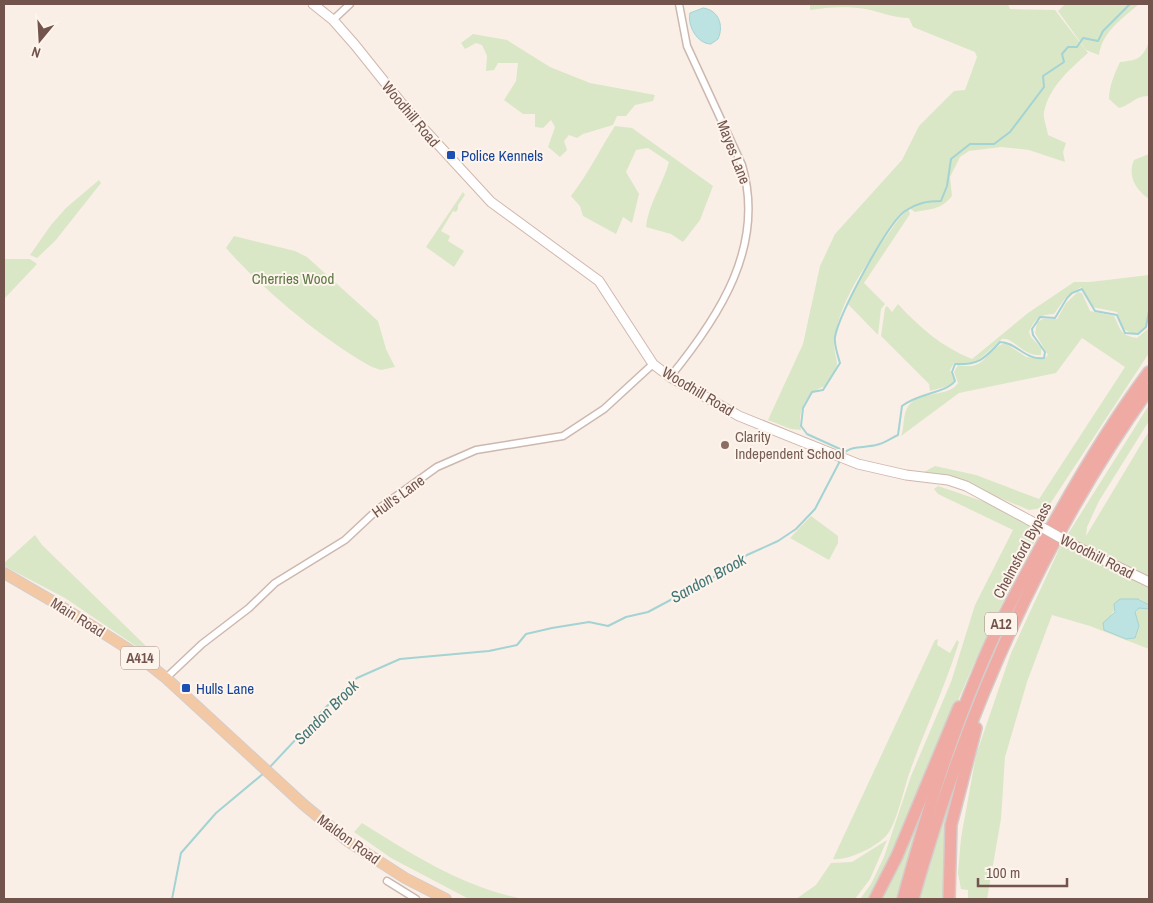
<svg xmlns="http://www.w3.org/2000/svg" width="1153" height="903" font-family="'Archivo Narrow',sans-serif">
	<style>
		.green { fill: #d9e7c6 }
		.water { fill: #bde2e2; stroke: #a4d3d3 }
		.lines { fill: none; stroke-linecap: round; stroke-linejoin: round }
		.stream { stroke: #a4d3d3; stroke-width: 2 }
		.street-casing { stroke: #cdb8b0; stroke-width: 9 }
		.secondary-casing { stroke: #d0b7ae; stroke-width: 11 }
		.primary-casing { stroke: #d5ccca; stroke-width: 12 }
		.highway-casing { stroke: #d5ccca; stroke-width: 14 }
		.street { stroke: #fff; stroke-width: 6 }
		.secondary { stroke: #fff; stroke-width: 9 }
		.primary { stroke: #f3c9a5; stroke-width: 10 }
		.highway { stroke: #efaaa3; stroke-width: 11 }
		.secondary-bridge-casing { stroke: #d0b7ae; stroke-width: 11; stroke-linecap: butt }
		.secondary-bridge { stroke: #fff; stroke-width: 9 }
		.transit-dot { fill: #1a4fb4; stroke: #fdf4ec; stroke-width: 2 }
		.education-dot { fill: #8d6e63; stroke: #fdf4ec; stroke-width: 2 }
		.labels { text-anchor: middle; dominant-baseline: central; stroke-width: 4; stroke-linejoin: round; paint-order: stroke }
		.shield { fill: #fdf4ec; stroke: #9c847d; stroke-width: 1 }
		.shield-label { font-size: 14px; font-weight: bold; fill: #72544d }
		.street-label { font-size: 15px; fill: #72544d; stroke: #fdf4ec }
		.transit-label { font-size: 15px; fill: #164399; stroke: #fdf4ec; text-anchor: start }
		.park-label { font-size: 15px; fill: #5d7746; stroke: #fdf4ec }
		.education-label { font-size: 15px; fill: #785e54; stroke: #fdf4ec; text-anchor: start }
		.water-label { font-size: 16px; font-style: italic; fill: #427676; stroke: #fdf4ec }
	</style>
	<rect width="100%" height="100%" fill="#faefe6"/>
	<g class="green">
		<path d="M 804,4 L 1008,4 L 1010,9 L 1055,10 L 1088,53 C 1070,69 1049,87 1044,112 C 1043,119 1047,128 1048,135 L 1066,143 L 1063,152 L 1065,162 L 1029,150 L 1001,147 L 969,151 L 960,157 L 950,177 L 952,196 C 941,210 930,209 915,212 L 909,208 C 896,215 892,227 884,239 C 863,269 841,300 835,337 C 831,362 847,360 825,386 C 806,393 797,410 801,430 L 791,429 L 768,420 L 803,344 L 820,266 L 835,234 L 902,160 L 919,126 L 954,91 L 965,90 L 977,57 L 975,52 L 913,27 L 909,18 C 894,18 881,12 866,9 C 848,6 828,7 810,10 L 810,5 Z"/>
		<path d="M 1065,4 L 1139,4 C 1122,19 1102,32 1099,55 L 1086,50 L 1058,11 Z"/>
		<path d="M 473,34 L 507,40 L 550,67 L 590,83 L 655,95 L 653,101 L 635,105 L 626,116 L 617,116 L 613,125 L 583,134 L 577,138 L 569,135 L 564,141 L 567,150 L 560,157 L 548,147 L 555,127 L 551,120 L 543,128 L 535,127 L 535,114 L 523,114 L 504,100 L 516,81 L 518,63 L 498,63 L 494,70 L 486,71 L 487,56 L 482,45 L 476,43 L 465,49 L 461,43 Z"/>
		<path d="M 1149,42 L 1149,96 C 1136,95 1131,105 1119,108 L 1109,99 C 1109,86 1115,73 1120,62 C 1138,60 1142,59 1149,42 Z"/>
		<path d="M 615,126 L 632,128 L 713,186 L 700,220 L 683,242 L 671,234 L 646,227 C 648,205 663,184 669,162 L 648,148 L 636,150 L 626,172 L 639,194 L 632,223 L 623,217 L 616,234 L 583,216 L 580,206 L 571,196 C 588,174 600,149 615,126 Z"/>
		<path d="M 1149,154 L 1149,199 C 1136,190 1127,176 1134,160 Z"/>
		<path d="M 99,180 L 101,183 L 55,241 L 37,258 L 30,255 L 51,225 L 66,208 Z"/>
		<path d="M 463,192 L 465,195 L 458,205 L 458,209 L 456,212 L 453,211 L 441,231 L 450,236 L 448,241 L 464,251 L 454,267 L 426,247 Z"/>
		<path d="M 908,209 L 910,214 L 864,283 L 885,304 L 881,309 L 878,335 L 847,303 C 857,281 894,221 908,209 Z"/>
		<path d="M 234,236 L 295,251 L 307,257 L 378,321 L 386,349 L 395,367 L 381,370 L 372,367 C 324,341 262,289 226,248 Z"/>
		<path d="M 4,259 L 30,259 L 37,264 L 4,299 Z"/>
		<path d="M 1149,275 L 1149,319 C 1147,327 1141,334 1132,334 L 1124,329 L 1117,312 L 1092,307 L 1081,287 L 1066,297 L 1054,314 C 1040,315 1035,318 1029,332 L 1031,337 L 1041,348 L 1041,355 C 1024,357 1013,337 1002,339 L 975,363 L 954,363 L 950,370 L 954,380 L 952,385 L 930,391 L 929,384 L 881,336 L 885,308 L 887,306 L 892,312 L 898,304 C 919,327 942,347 972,359 L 1028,313 L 1074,282 L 1090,282 Z"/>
		<path d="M 1078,292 L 1082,293 L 1090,311 L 1114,316 C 1121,329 1119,335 1137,338 L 1149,328 L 1149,353 L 1048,507 L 1029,510 L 962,482 L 922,473 L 935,466 L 976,475 L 1039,499 L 1125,367 L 1082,338 L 1056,373 L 959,393 L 901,436 C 905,426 902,414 909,405 C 921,390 948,398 958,383 L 954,372 L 958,365 C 988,371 982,351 1005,343 L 1026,357 L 1044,359 L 1048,355 L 1035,333 L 1037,322 L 1043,319 L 1057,319 L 1066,303 Z"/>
		<path d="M 1149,405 L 1149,421 L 1099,501 L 1087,527 L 1086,536 L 1149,431 L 1149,605 L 1140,599 L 1120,599 C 1115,611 1108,618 1104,630 L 1126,639 L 1135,638 L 1139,626 L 1135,613 L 1139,608 L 1149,609 L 1149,649 L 1090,626 L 1052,615 L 1027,682 L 1005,757 L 1001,819 L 987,899 L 968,899 L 968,890 L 961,889 L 958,873 L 961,838 L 976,755 L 1011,653 L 1061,545 Z"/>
		<path d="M 938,486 L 985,502 L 1040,532 C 973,648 931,776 871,896 L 868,899 L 860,899 L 871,884 L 884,857 L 911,776 L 951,682 L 975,605 L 1013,530 L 938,494 L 934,489 Z"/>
		<path d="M 811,516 L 838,536 L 838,543 L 829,560 L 790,538 Z"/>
		<path d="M 35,535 L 42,545 L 147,647 L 155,659 L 65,598 L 4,566 L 4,563 Z"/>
		<path d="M 938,639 L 937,645 L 950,653 L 957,640 L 959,642 C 945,687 925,729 909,774 C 904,789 897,820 889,832 C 881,845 849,861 833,859 L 935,640 Z"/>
		<path d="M 933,775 L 898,899 L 878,899 Z"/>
		<path d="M 952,787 L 956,788 L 945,839 L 945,899 L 918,899 Z"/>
		<path d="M 362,823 C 413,855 463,887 523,899 L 469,899 L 391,858 L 354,832 Z"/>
		<path d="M 887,840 L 870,879 L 855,899 L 796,899 L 816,885 L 831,863 L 852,862 Z"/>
	</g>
	<g class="water">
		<path d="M 703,8 C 719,10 724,26 718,39 L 711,44 C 697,44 687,25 690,13 Z"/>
		<path d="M 1120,599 L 1138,599 L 1149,605 L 1149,609 L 1139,608 L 1135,612 L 1139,626 L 1135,638 L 1126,639 L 1104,630 L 1103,623 L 1115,612 L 1114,604 Z"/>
	</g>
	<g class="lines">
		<g class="stream">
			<path d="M 843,453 L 840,449 L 807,434 L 801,426 L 803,408 L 812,392 L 823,390 L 840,363 C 838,356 834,345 835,337 C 839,314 887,224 905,211 C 917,203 927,201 941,201 L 947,186 L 951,159 L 970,144 L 994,144 L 1010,132 L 1044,87 L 1043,76 L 1064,62 L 1062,54 L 1068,47 L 1077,47 L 1083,38 L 1098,41 L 1103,31 L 1130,4"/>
			<path d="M 842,455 C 850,445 865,448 876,445 C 884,444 891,438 898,435 L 902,406 C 918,393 946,393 955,381 L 952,372 L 955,364 C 979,365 984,359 1000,342 C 1016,342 1026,361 1044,358 L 1045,352 L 1033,335 L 1032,329 L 1040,317 L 1055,318 L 1067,298 L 1072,293 L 1082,289 L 1095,311 L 1117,315 L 1125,333 L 1138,334 L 1146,327 L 1149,311"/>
			<path d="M 269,768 L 326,707 L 357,678 L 400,659 L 489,651 L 517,645 L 526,634 L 552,628 L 589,622 L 608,626 L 626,617 L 648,612 L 723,572 L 747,555 L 778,541 L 796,529 L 815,509 L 841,459"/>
			<path d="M 172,899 L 181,853 L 216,813 L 264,773"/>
		</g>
		<g class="street-casing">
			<g id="street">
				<path d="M 333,20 L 350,4"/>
				<path d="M 670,377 C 719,317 766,246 742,165 L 687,46 L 679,4"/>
				<path d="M 166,678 L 202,644 L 249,608 L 275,583 L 345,540 L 377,510 L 437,467 L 476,450 L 563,436 L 604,409 L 653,364"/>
				<path d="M 387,881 L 416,899"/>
			</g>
		</g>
		<g class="secondary-casing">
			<g id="secondary">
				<path d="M 313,4 L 333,20 L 355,45 L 411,115 L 491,202 L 599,281 L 653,364 L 670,377 L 739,416 L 858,464 L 906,475 L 948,480 L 966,486 L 1029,520"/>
				<path d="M 1075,546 L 1149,582"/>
			</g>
		</g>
		<g class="primary-casing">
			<path id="primary" d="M 4,573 L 59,605 L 133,652 L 166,678 L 304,805 L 349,842 L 405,878 L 446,899"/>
		</g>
		<g class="highway-casing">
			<g id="highway">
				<path d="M 875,899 L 897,856 L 959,707"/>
				<path d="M 903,899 C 924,823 947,746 978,673 C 995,630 1018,589 1040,548 C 1073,487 1108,427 1149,372"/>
				<path d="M 913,899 C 964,718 1039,543 1149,389"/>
				<path d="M 949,899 L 951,825 L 976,728"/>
			</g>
		</g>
		<use href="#street" class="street"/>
		<use href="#secondary" class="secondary"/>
		<use href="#primary" class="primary"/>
		<use href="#highway" class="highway"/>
		<g class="secondary-bridge-casing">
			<path id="secondary-bridge" d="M 1029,520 L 1075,546"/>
		</g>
		<use href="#secondary-bridge" class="secondary-bridge"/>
	</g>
	<g class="transit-dot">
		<rect x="446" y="150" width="10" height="10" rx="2.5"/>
		<rect x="181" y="683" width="10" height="10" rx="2.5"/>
	</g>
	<circle class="education-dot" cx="725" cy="445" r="5"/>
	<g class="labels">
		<g class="shield">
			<rect x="985" y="612.5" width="32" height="23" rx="4"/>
			<rect x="121" y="646.5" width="38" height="23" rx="4"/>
		</g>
		<g class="shield-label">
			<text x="1001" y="624">A12</text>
			<text x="140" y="658">A414</text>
		</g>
		<g class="street-label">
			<text transform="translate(411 114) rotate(50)">Woodhill Road</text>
			<text transform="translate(734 152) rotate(69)">Mayes Lane</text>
			<text transform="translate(698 391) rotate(31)">Woodhill Road</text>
			<text transform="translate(398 496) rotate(-36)">Hull's Lane</text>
			<text transform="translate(1022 550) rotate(-62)">Chelmsford Bypass</text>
			<text transform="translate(1097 556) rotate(27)">Woodhill Road</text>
			<text transform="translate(78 617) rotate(32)">Main Road</text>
			<text transform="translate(349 839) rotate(36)">Maldon Road</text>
		</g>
		<g class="transit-label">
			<text x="461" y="155">Police Kennels</text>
			<text x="196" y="688">Hulls Lane</text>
		</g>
		<g class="park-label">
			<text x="293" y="278">Cherries Wood</text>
		</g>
		<g class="education-label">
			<text x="735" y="436">Clarity<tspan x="735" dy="17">Independent School</tspan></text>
		</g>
		<g class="water-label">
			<text transform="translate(708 578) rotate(-29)">Sandon Brook</text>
			<text transform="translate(326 712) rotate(-45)">Sandon Brook</text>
		</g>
	</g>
	<rect width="1153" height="903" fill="none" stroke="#72544d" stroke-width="10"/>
	<g transform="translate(40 40) rotate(198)" stroke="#fdf4ec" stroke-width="4" paint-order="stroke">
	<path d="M0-4L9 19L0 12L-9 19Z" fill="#72544d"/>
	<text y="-8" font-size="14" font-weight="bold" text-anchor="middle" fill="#72544d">N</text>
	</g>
	<path d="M978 878v8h89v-8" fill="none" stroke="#72544d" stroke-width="2.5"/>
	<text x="986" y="878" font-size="15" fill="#72544d" stroke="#fdf4ec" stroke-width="4" paint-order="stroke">100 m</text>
</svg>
